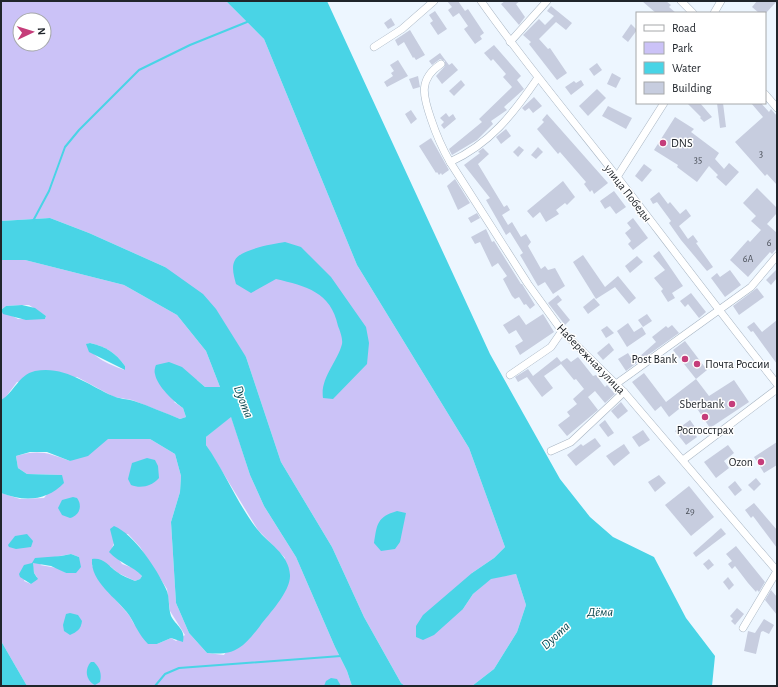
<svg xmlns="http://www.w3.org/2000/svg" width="778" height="687" font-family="'Alegreya Sans',sans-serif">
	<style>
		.green { fill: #cbc2f7; fill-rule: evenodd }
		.water { fill: #49d4e6 }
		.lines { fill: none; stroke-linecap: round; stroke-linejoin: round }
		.stream { stroke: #49d4e6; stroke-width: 2 }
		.building { fill: #c7cddf }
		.minor-casing { stroke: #a8b5c3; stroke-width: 8 }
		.minor { stroke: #fff; stroke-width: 7 }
		.poi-dot { fill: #c53d7a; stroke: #fff; stroke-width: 1.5 }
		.labels { text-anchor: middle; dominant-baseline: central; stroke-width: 3; stroke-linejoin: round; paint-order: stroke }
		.number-label { font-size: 10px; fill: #4a4f58 }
		.poi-label { font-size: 12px; fill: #20252b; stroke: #fff; text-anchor: end }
		.street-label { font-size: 12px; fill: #20252b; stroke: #fff }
		.water-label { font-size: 13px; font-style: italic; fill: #0b4950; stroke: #fff }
	</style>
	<rect width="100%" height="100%" fill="#edf6ff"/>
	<g class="green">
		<path d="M 1,1 L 226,1 L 264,39 L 357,265 L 469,448 L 505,547 L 494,558 L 472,573 L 463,609 L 473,594 L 491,578 L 516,574 L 526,605 L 517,632 L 494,669 L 472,686 L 405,686 L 401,683 L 364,617 L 332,547 L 281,462 L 246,357 L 165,267 L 89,233 L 50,218 L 1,221 ZM 20,20 L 44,20 L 44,44 L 20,44 Z"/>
		<path d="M 1,260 L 25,260 L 124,285 L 177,315 L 206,351 L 220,387 L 205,387 L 197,380 L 174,402 L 183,408 L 186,417 L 180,419 L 132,400 L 114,397 L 77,377 L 17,382 L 5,398 L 1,400 ZM 22,305 L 29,305 L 46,316 L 45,319 L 18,319 L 1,310 L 6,306 ZM 90,343 C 106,347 115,352 125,366 L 125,370 C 112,366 91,357 87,344 Z"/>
		<path d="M 231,416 L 250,475 L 264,506 L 296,557 L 335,647 L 347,671 L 352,686 L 27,686 L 1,641 L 1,493 L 20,499 L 44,498 L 62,475 L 27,474 L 18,468 L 16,456 C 39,449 49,453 70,461 L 108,438 L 150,439 L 175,454 L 181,476 L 180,492 L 171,522 L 176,603 L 189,633 L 207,653 L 224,655 L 285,558 L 258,530 L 206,445 L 206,437 ZM 112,534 L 128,534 L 140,547 L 167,589 L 170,611 L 185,635 L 176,641 L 171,638 L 157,644 L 134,624 L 129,615 L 100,582 L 92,565 L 110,566 L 118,573 L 135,581 L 140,579 L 142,576 L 136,569 L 122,564 L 112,548 L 114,543 ZM 71,554 L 79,557 L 66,573 L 57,568 L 40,565 L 55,557 ZM 32,563 L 34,573 L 37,577 L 31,584 L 24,581 Z"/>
	</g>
	<g class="water">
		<path d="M 226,1 L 327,1 L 490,354 L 560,479 L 590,517 L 613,537 L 654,557 L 686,618 L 715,656 L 712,686 L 472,686 L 494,669 L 517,632 L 526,605 L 516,574 L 491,579 L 473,594 L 463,609 L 434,635 L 423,640 L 416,637 L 416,626 L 423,615 L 472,573 L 494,558 L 505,547 L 469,448 L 357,265 L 264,39 Z"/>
		<path d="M 50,218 L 89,233 L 165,267 L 203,294 L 216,309 L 246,357 L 281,462 L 332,547 L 364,617 L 401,683 L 405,686 L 352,686 L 347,671 L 335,647 L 296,557 L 264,506 L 250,475 L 231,417 L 206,437 L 206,445 C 225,472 237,503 257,529 C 268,543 289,554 290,575 C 291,591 269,614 260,626 C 243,648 235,656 207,653 L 189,633 L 176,603 L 171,522 L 180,492 L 181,476 L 175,454 L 150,439 L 108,439 L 88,456 L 70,461 L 47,452 L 30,452 L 16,456 L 18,468 L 27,474 L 62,475 L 64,483 C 47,501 24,502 1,493 L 1,400 C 14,393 18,375 35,371 C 64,365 88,385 113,396 C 119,399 127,399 134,401 C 149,406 165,413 180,419 L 186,417 L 183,408 C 174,402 157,386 155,374 C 154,372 155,367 156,365 L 169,362 L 182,367 L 205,387 L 220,387 L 206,351 L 177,315 L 124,285 L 25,260 L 1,260 L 1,221 Z"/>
		<path d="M 285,242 L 301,247 L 331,277 L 366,327 L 369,343 L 367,364 L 333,399 L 323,398 C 320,378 337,363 342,344 C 343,339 340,331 338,326 C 331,292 306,286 276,279 L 251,293 L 236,284 C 234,276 231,267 235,260 C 241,249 273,244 285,242 Z"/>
		<path d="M 22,305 L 35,308 L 46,316 L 45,319 L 26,320 L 3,314 L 1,310 L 6,306 Z"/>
		<path d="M 90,343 C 106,347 115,352 125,366 L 125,370 L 89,352 L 86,344 Z"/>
		<path d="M 147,458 L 155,460 L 158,466 L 159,478 C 152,486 141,489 131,485 L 128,479 L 132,463 Z"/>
		<path d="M 73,497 L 77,498 C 83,506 79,516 70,518 L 62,515 L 58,508 L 62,500 Z"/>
		<path d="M 397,511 L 406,513 L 400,542 L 395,549 L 381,551 L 374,543 C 377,524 377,517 397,511 Z"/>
		<path d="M 114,526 C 134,534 157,569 166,589 C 170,597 168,607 171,616 C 176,626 186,629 183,642 L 171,638 L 157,644 L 148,644 C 139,635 136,626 129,615 C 117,598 90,582 92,559 C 103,557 109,566 117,572 C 122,576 129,578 135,581 L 140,579 L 142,576 C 133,566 119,563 109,552 L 114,545 L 110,529 Z"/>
		<path d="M 27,534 L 33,541 L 31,547 L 16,549 L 9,547 L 8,545 L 15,536 Z"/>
		<path d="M 71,554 L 79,557 L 81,567 L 76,573 L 66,573 L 51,566 L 33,563 L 34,573 L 38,579 L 31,584 L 20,577 L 19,574 L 24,565 L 32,563 L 35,558 L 61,556 Z"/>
		<path d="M 70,613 L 78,615 L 82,621 C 81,629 77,632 70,635 L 64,631 L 63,625 L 66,614 Z"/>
		<path d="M 1,641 L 27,686 L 1,686 Z"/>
		<path d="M 91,662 L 94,662 C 100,668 102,674 100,682 L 95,685 C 86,681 84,669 91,662 Z"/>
		<path d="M 331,678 L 337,679 L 341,686 L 324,686 L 326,681 Z"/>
	</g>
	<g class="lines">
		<g class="stream">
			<path d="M 33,221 L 49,191 L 65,147 L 79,130 L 139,70 L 190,45 L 247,22"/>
			<path d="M 155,686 L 165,674 L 179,668 L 341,656"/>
		</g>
	</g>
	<g class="building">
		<path d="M 447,1 L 458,1 L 465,11 L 468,9 L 484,33 L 480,36 L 482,39 L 475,44 L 464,29 L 468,26 L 459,13 L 453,17 L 448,10 L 452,7 Z"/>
		<path d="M 505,1 L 520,1 L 516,4 L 525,17 L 519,25 L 501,4 Z"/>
		<path d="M 642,1 L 666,1 L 671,5 L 669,7 L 676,13 L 656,13 Z"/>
		<path d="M 757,1 L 777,1 L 766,13 L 759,13 L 752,7 Z"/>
		<path d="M 551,6 L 572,23 L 566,30 L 556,22 L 539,39 L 548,49 L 550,48 L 567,73 L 557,80 L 529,44 L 531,42 L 523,35 L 539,19 L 545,25 L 554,16 L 547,11 Z"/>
		<path d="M 435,11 L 447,29 L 438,35 L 430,23 L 433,21 L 429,15 Z"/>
		<path d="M 391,18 L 395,25 L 388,29 L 384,23 Z"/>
		<path d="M 631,24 L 637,30 L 628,42 L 622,37 Z"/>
		<path d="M 410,30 L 425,55 L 416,60 L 414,57 L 413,58 L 404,42 L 398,46 L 395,40 Z"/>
		<path d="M 494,45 L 521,76 L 517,80 L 524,89 L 504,107 L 507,110 L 491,121 L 493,124 L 477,140 L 452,155 L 449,149 L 482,122 L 479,119 L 512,87 L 503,77 L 506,74 L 493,59 L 491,61 L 484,53 Z"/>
		<path d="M 440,53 L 449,65 L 452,63 L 458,70 L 442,84 L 436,76 L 445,66 L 445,61 L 440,59 L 432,65 L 429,61 Z"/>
		<path d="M 398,60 L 408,76 L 387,87 L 384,82 L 393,76 L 391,73 L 394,71 L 390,65 Z"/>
		<path d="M 597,63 L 602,70 L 594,76 L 589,69 Z"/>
		<path d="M 612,73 L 621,78 L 616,88 L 607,84 Z"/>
		<path d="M 418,76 L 420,87 L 413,89 L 409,79 Z"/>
		<path d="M 461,80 L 465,85 L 454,96 L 449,91 Z"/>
		<path d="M 581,80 L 584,85 L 571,95 L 565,87 L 574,81 L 576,83 Z"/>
		<path d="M 597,89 L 606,98 L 588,116 L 579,106 Z"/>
		<path d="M 534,97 L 542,106 L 533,113 L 529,108 L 525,111 L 522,108 Z"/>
		<path d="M 687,103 L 700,103 L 712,117 L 704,122 L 700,118 L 701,117 Z"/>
		<path d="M 717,103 L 723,103 L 726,127 L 720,128 Z"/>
		<path d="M 751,103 L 761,103 L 769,112 L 771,109 L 777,116 L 777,185 L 767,174 L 765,176 L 735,142 L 763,117 Z"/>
		<path d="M 608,106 L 632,118 L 626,129 L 602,116 Z"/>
		<path d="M 411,110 L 417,119 L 411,124 L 405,114 Z"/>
		<path d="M 446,113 L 449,117 L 453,114 L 456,119 L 444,129 L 441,125 L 444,122 L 440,118 Z"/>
		<path d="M 547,114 L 608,183 L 594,194 L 592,190 L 590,192 L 584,184 L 586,182 L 560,152 L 558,154 L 537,129 L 544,122 L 542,120 Z"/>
		<path d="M 675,117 L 694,129 L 691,132 L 719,153 L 715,159 L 724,169 L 729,163 L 739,172 L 726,186 L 716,177 L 718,175 L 709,166 L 697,182 L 677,167 L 678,165 L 654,150 Z"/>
		<path d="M 506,129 L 511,136 L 501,144 L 496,137 Z"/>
		<path d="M 431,138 L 449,170 L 442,175 L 441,173 L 439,175 L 437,172 L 436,173 L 419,146 Z"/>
		<path d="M 519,146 L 524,150 L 518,157 L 513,152 Z"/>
		<path d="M 538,147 L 543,152 L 536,159 L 531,155 Z"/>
		<path d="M 483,148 L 489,154 L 478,164 L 504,207 L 507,205 L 510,210 L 502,215 L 508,225 L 512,222 L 521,237 L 526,234 L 531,242 L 528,246 L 541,269 L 545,266 L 548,270 L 555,268 L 565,286 L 553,294 L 545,282 L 538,286 L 520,255 L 523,253 L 510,232 L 506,235 L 486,200 L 490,198 L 464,165 L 480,153 L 478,152 Z"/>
		<path d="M 644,164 L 652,170 L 642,182 L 635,176 Z"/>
		<path d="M 455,179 L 470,203 L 458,210 L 447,186 Z"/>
		<path d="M 563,181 L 575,197 L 567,205 L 565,203 L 556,210 L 559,214 L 546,222 L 540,212 L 533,218 L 527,211 Z"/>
		<path d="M 757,188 L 777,208 L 777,213 L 767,224 L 777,233 L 777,248 L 772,254 L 770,252 L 748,277 L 730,260 L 748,240 L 750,242 L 761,230 L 751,221 L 756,216 L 743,203 Z"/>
		<path d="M 614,191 L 626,207 L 616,214 L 610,206 L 605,209 L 600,201 Z"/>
		<path d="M 659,192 L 668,204 L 670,202 L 680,214 L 686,209 L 691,216 L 679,226 L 688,239 L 693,235 L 698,242 L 696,243 L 713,267 L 707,271 L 681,240 L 669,223 L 671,221 L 657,202 L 653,204 L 650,199 Z"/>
		<path d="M 477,213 L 480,218 L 471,223 L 468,218 Z"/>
		<path d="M 633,218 L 648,238 L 633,250 L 628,244 L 631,241 L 625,233 L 631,228 L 627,223 Z"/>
		<path d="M 486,229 L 492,242 L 494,241 L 521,284 L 522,284 L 535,305 L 530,309 L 526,304 L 524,305 L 519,297 L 515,299 L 512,296 L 503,279 L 507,276 L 498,263 L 492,267 L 480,242 L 475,244 L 471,237 Z"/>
		<path d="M 659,251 L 683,286 L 672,293 L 675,298 L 668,302 L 661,291 L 663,289 L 654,278 L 665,270 L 653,256 Z"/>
		<path d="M 583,255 L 605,287 L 618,276 L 636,298 L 629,304 L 615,287 L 596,299 L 573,262 Z"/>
		<path d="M 637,256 L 643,262 L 630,273 L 625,266 Z"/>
		<path d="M 777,269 L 777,278 L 771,285 L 766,280 Z"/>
		<path d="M 730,270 L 741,285 L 725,297 L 711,278 L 717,273 L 720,277 Z"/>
		<path d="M 757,288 L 764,297 L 739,315 L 733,306 Z"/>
		<path d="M 691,293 L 706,312 L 699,318 L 688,304 L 685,307 L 680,301 Z"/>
		<path d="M 558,295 L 562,300 L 557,304 L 570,320 L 565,325 L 548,303 Z"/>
		<path d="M 594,298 L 600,305 L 588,314 L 583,307 Z"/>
		<path d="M 543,314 L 554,332 L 520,355 L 515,346 L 523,341 L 516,330 L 509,334 L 503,325 L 519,315 L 526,325 Z"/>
		<path d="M 647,314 L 652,321 L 643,327 L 638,320 Z"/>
		<path d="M 777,320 L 777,364 L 753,331 L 751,332 L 747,327 L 754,322 L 762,332 Z"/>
		<path d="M 628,323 L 634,332 L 642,327 L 646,334 L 627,347 L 617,331 Z"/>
		<path d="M 672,325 L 679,333 L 641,360 L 639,357 L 656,342 L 652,337 L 666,326 L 668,328 Z"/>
		<path d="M 607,326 L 614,333 L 606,338 L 601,330 Z"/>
		<path d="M 685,341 L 707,370 L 696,379 L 673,350 Z"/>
		<path d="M 609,343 L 614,350 L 603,360 L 597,353 Z"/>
		<path d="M 628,353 L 631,358 L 634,356 L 638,362 L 626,371 L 618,359 Z"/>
		<path d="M 557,357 L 561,362 L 567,358 L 571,362 L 578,357 L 593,376 L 596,375 L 605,387 L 607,385 L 615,394 L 605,403 L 595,391 L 588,397 L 598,410 L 567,436 L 558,425 L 570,416 L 567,412 L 577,404 L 573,399 L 584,389 L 576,379 L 574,380 L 561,364 L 544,376 L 553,388 L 542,397 L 527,377 L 518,382 L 515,377 L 528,369 L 533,376 Z"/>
		<path d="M 644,373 L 666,402 L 696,379 L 709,396 L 734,380 L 749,402 L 710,428 L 698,410 L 689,401 L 669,417 L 661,406 L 655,411 L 632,382 Z"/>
		<path d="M 621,402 L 628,411 L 618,419 L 611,411 Z"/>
		<path d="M 605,420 L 614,433 L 608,437 L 599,425 Z"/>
		<path d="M 690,420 L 695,427 L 692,430 L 697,437 L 686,445 L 675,431 Z"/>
		<path d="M 643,430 L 650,440 L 639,447 L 632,437 Z"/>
		<path d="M 595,438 L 601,446 L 576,466 L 567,455 L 581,444 L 583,446 Z"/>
		<path d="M 777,442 L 777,465 L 764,473 L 754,457 Z"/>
		<path d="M 624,444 L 630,453 L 614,466 L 606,456 Z"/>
		<path d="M 728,445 L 734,453 L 724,461 L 729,468 L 716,478 L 704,462 Z"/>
		<path d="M 659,475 L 666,483 L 655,492 L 648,482 Z"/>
		<path d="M 756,478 L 761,484 L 754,491 L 748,485 Z"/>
		<path d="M 735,481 L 742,490 L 735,496 L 728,487 Z"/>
		<path d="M 689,486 L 714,517 L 691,536 L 665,505 Z"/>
		<path d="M 754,503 L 777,530 L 777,548 L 753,516 L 751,518 L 745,510 Z"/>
		<path d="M 721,528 L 726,534 L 696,557 L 693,553 Z"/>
		<path d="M 736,546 L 765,582 L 759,592 L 757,590 L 756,592 L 748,583 L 735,566 L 732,569 L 728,564 L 732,561 L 726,554 Z"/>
		<path d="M 709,559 L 714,565 L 708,570 L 703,564 Z"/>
		<path d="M 728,577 L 734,585 L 729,590 L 723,582 Z"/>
		<path d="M 771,590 L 777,597 L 777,615 L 765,600 Z"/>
		<path d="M 737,608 L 744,614 L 735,625 L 731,621 L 733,619 L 730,616 Z"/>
		<path d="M 764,619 L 774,625 L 769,634 L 763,631 L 761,632 L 756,654 L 744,651 L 748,631 L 755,633 Z"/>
	</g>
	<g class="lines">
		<g class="minor-casing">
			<g id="minor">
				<path d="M 481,1 C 524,62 572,119 618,178 C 671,247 723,316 777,384"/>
				<path d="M 681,1 L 693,13"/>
				<path d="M 714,13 L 721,1"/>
				<path d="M 510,42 L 547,1"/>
				<path d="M 374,47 L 402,29 L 434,1"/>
				<path d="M 441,64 C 418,79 423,96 431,119 C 436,134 442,148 450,162 L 528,284 L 562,331 L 624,392 L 777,571"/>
				<path d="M 765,94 L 777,108"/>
				<path d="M 450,162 C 490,144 513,114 537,79"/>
				<path d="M 617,177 L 664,103"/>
				<path d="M 510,375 L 551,347 L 562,331"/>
				<path d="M 616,384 L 751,287 L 777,256"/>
				<path d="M 551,451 L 571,442 L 624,392"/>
				<path d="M 683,460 L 777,389"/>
				<path d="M 743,628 L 777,571"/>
			</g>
		</g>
		<use href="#minor" class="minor"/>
	</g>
	<g class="poi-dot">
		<circle cx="663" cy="143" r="4"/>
		<circle cx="685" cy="359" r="4"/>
		<circle cx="697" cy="364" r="4"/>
		<circle cx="732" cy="404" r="4"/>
		<circle cx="705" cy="417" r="4"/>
		<circle cx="761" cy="462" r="4"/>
	</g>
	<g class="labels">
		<g class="number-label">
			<text x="761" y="154">3</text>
			<text x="698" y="160">35</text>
			<text x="769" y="243">6</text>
			<text x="748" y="259">6А</text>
			<text x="690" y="511">29</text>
		</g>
		<g class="poi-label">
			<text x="671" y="143" text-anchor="start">DNS</text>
			<text x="677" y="359">Post Bank</text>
			<text x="705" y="364" text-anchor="start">Почта России</text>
			<text x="724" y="404">Sberbank</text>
			<text x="705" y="430" text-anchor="middle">Росгосстрах</text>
			<text x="753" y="462">Ozon</text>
		</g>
		<g class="street-label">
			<text transform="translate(628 193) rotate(52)">улица Победы</text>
			<text transform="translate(591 359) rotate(46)">Набережная улица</text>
		</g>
		<g class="water-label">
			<text transform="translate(243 402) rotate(69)">Dyoma</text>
			<text x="600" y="612">Дёма</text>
			<text transform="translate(556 636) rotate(-43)">Dyoma</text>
		</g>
	</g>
	<rect width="778" height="687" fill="none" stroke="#20252b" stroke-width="4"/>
	<rect x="636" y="12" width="130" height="92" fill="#ffffff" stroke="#a6a8aa"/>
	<rect x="644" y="25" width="20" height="6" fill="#ffffff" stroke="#a6a8aa"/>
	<text x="672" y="32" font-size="12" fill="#20252b">Road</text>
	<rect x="644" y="42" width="20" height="12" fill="#cbc2f7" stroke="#a6a8aa"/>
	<text x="672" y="52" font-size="12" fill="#20252b">Park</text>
	<rect x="644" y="62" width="20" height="12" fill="#49d4e6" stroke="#a6a8aa"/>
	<text x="672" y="72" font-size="12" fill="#20252b">Water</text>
	<rect x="644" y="82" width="20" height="12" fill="#c7cddf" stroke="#a6a8aa"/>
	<text x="672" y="92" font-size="12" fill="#20252b">Building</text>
	<g transform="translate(32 32) rotate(86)"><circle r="19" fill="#ffffff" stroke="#a6a8aa"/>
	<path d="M0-3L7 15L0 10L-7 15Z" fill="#c53d7a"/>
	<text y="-6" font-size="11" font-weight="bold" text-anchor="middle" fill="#20252b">N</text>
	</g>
</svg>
